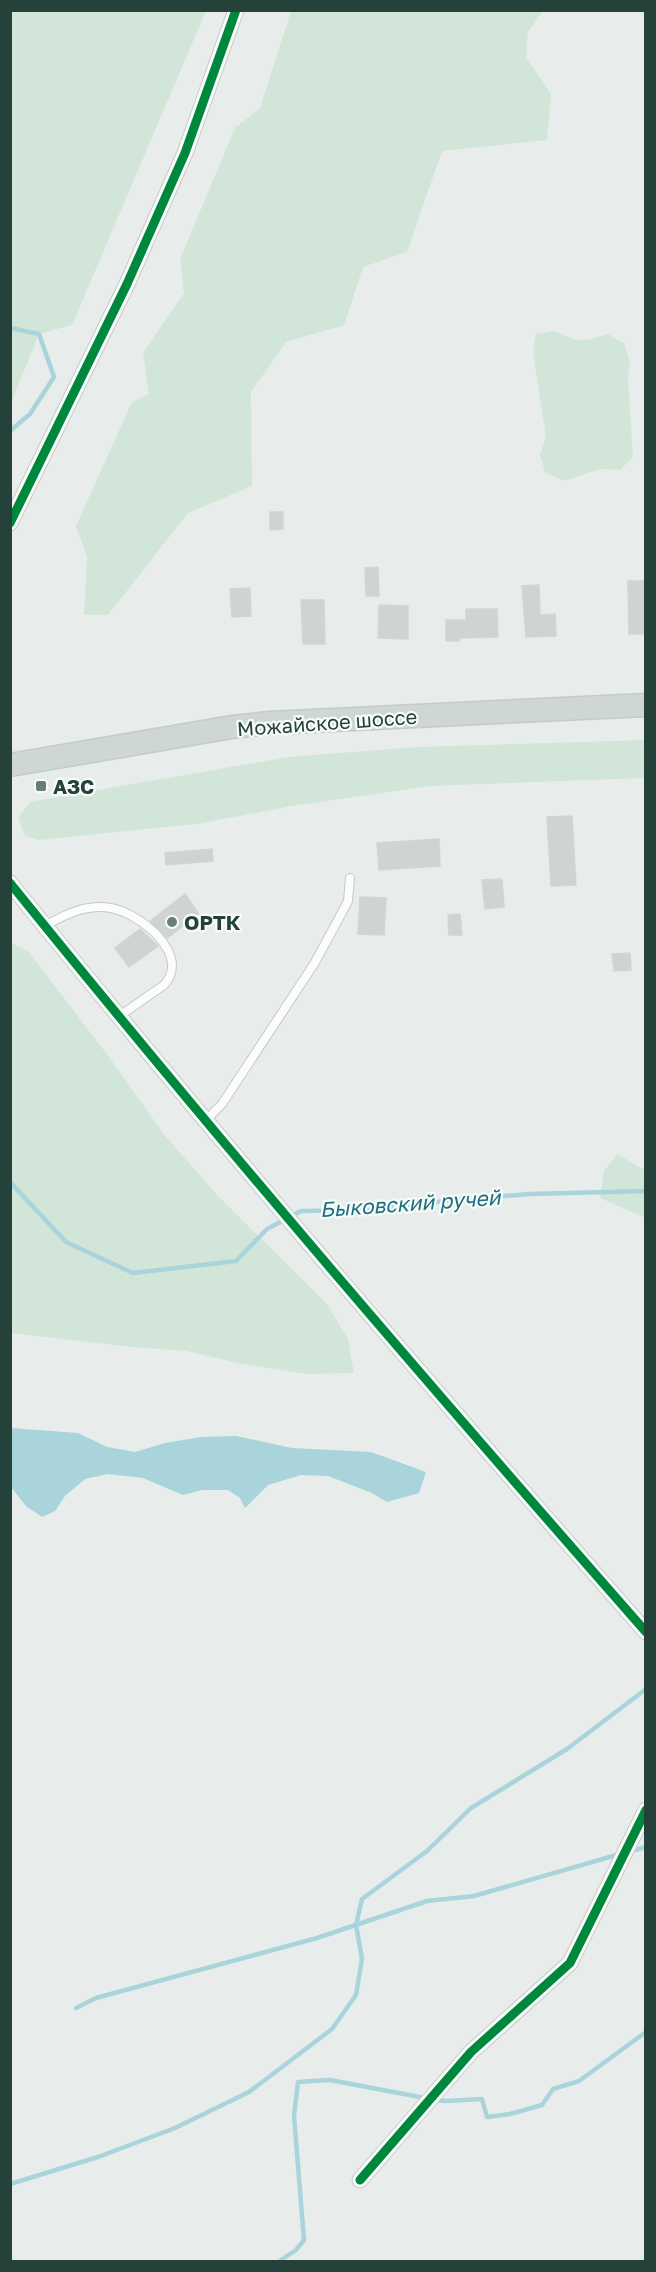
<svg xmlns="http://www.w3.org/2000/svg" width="656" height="2272" font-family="'Golos Text',sans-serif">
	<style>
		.green { fill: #d1e6d8 }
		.water { fill: #a9d4db }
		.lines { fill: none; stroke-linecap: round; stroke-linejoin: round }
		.stream { stroke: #a9d4db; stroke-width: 4.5 }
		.building { fill: #cfd4d2; stroke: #d1d6d4; stroke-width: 1.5 }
		.service-casing { stroke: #c5cac8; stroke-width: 10 }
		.minor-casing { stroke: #c5cac8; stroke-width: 17 }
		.primary-casing { stroke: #c3ccc9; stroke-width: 25 }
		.service { stroke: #fcfcfc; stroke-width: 8 }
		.minor { stroke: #fcfcfc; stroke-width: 15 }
		.primary { stroke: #cfd7d5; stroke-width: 22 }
		.cycleway-casing { stroke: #f7fbf9; stroke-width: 13 }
		.cycleway { stroke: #00873e; stroke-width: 9 }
		.poi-dot { fill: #697e78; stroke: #f7fbf9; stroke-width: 2 }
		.labels { text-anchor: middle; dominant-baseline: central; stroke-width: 4.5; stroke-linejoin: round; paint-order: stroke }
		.street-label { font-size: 20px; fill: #24423a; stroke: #f7fbf9 }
		.poi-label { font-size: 20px; font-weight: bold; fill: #24423a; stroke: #f7fbf9; text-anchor: start }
		.water-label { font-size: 21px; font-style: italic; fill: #1c6f80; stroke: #f7fbf9 }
	</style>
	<rect width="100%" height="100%" fill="#e8edeb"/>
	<g class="green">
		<path d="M 11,10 L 206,11 L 72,325 L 39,334 L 11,403 Z"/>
		<path d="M 291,11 L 543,11 L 528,32 L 526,57 L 551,94 L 547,140 L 442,151 L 407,252 L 363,267 L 344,325 L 286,342 L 251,392 L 252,486 L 188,513 L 108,615 L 84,615 L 87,557 L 76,526 L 132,402 L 149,394 L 143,353 L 184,293 L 180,259 L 235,128 L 260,108 Z"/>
		<path d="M 554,331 C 578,343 582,342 608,334 L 624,343 L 630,361 L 628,380 L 633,457 L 620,470 L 600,469 L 564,481 L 545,472 L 540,455 L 546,437 L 533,352 L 536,334 Z"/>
		<path d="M 645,740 L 645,778 L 431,786 L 292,806 L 196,824 L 39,840 L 25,836 L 18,818 L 30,802 L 288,757 L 417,747 Z"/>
		<path d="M 10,942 L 29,952 L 109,1057 L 166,1137 L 220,1198 L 327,1304 L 348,1339 L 354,1373 L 307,1374 L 237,1363 L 187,1351 L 131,1347 L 11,1333 Z"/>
		<path d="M 617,1154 L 645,1170 L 645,1218 L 600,1198 L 604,1171 Z"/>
	</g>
	<path class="water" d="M 11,1428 L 78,1433 L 107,1447 L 135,1452 L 165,1443 L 201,1437 L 236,1436 L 292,1448 L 371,1452 L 426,1472 L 419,1493 L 387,1502 L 372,1493 L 328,1476 L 301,1475 L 268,1485 L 245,1508 L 240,1498 L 228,1490 L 202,1490 L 183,1495 L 143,1478 L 108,1474 L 85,1479 L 65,1496 L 55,1511 L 42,1517 L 26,1506 L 11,1487 Z"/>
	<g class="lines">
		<g class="stream">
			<path d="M 10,328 L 39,334 L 54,377 L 30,414 L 10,431"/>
			<path d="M 10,1182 L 66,1242 L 133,1273 L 236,1261 L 267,1229 L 301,1211 L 371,1210 L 453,1200 L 530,1194 L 646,1191"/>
			<path d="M 631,1851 L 646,1847"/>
			<path d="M 76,2008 L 96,1998 L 317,1938 L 427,1901 L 474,1896 L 620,1854"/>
			<path d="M 433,2100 L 446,2101 L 482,2099 L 487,2117 L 510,2114 L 542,2105 L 553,2089 L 579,2081 L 646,2032"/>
			<path d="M 10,2184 L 98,2157 L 175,2128 L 249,2092 L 332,2029 L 356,1995 L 362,1959 L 356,1925 L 362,1899 L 427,1851 L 471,1808 L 567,1749 L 646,1689"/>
			<path d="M 278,2262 L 296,2250 L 304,2240 L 294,2116 L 298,2082 L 330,2080 L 425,2098"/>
		</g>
	</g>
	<g class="building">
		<path d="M 270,512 L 283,512 L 283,529 L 270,530 Z"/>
		<path d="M 378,567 L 379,596 L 366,596 L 365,568 Z"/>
		<path d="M 628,581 L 644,581 L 645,634 L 629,634 Z"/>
		<path d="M 539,585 L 540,615 L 555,614 L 556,636 L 526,637 L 522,586 Z"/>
		<path d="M 250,588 L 251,616 L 232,617 L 230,589 Z"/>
		<path d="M 301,600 L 324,600 L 325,644 L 303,644 Z"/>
		<path d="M 379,605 L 408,606 L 408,639 L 378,638 Z"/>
		<path d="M 466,609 L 497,609 L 498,637 L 459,638 L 459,641 L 446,641 L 446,620 L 466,620 Z"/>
		<path d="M 572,816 L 576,885 L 551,886 L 547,817 Z"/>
		<path d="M 439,839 L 440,866 L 379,870 L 377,843 Z"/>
		<path d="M 212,849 L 213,861 L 166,865 L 165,853 Z"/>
		<path d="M 502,879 L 504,907 L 485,909 L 482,880 Z"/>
		<path d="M 185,894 L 199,914 L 167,938 L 150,921 Z"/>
		<path d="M 360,897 L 386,898 L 384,935 L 358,934 Z"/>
		<path d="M 460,914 L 462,935 L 449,935 L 448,915 Z"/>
		<path d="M 140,929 L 158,946 L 129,967 L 115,948 Z"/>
		<path d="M 630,953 L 631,970 L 614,971 L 612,954 Z"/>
	</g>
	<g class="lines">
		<g class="service-casing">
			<g id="service">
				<path d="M 45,926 C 65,914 87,904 111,908 C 139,913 192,954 164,985 L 118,1017"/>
				<path d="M 206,1120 L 222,1104 L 314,964 L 338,920 L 348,901 L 350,878"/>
			</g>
		</g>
		<g class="minor-casing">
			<g id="minor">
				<path d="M 10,523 L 127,284 L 185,153 L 236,10"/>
				<path d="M 10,883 C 216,1138 430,1386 646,1632"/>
				<path d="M 360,2180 L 471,2052 L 570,1963 L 646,1810"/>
			</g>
		</g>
		<g class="primary-casing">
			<path id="primary" d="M 10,765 L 232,727 L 270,723 L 646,705"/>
		</g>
		<use href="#service" class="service"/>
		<use href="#minor" class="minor"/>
		<use href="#primary" class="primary"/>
		<g class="cycleway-casing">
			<g id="cycleway">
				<path d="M 10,523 L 127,284 L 185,153 L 236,10"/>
				<path d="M 10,883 C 216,1138 430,1386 646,1632"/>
				<path d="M 360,2180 L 471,2052 L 570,1963 L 646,1810"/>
			</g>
		</g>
		<use href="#cycleway" class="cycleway"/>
	</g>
	<g class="poi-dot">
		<rect x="35" y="780" width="12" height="12" rx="3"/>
		<circle cx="172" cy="922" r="6"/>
	</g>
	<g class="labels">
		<g class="street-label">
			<text transform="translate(327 722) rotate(-4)">Можайское шоссе</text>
		</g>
		<g class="poi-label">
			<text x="53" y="786">АЗС</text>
			<text x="184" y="922">ОРТК</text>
		</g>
		<g class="water-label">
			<text transform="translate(410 1203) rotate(-4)">Быковский ручей</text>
		</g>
	</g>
	<rect width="656" height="2272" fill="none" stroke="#24423a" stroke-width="24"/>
</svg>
